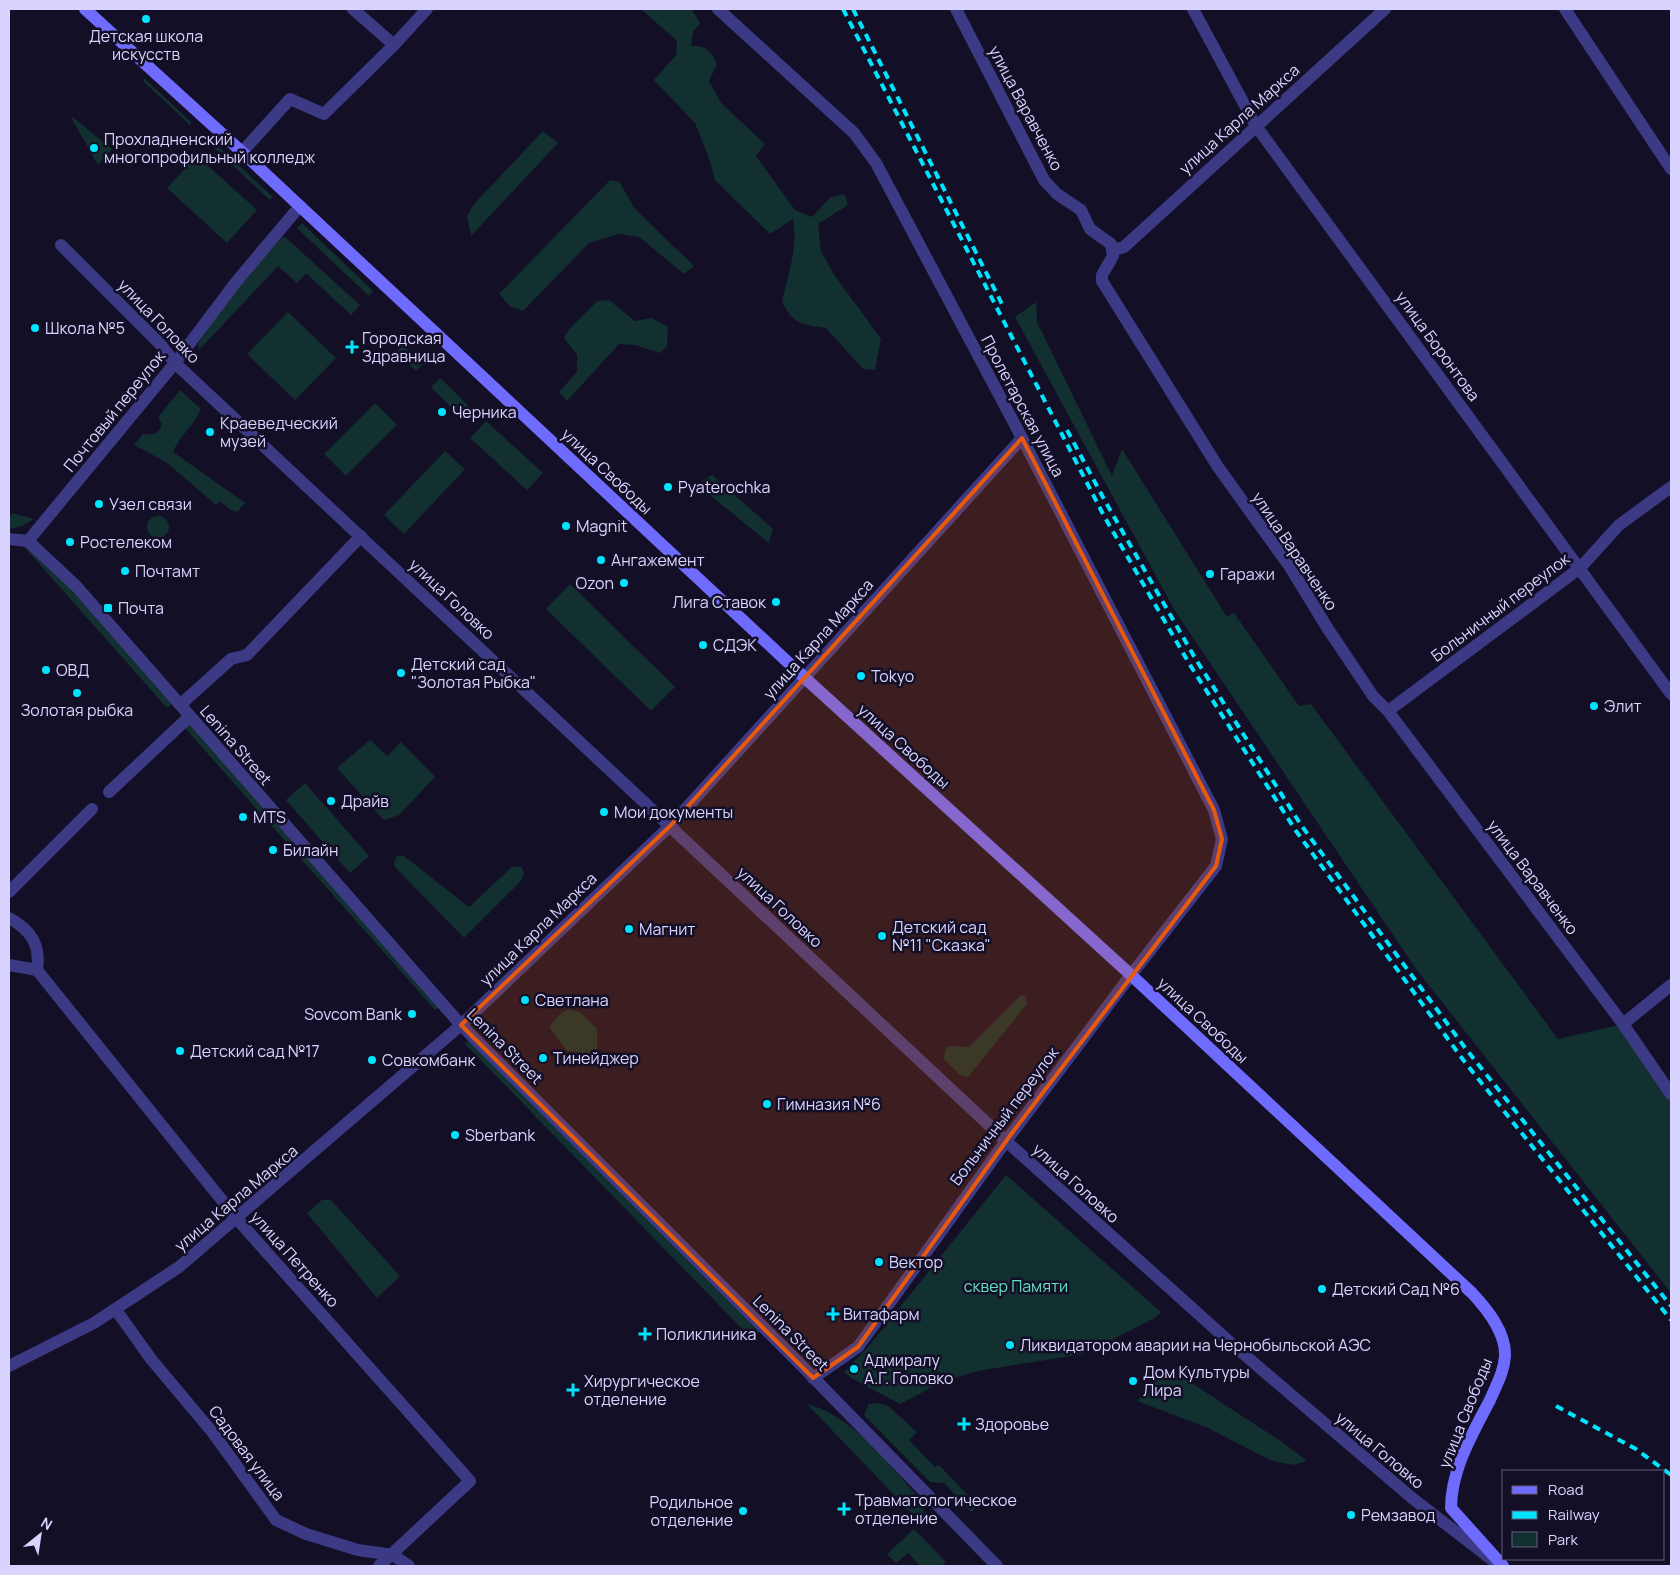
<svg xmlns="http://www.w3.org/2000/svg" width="1680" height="1575" font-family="Manrope,sans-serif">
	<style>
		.green { fill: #12302f }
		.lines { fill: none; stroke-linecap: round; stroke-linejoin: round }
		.minor { stroke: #3d3a85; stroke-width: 12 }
		.tertiary { stroke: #3d3a85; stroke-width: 12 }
		.secondary { stroke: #6f6bff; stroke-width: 12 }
		.rail { stroke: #00e5ff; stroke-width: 4; stroke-dasharray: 8 6; stroke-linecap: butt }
		.marked { fill: #e8590c; fill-opacity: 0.2; stroke: #e8590c; stroke-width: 4; stroke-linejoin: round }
		.poi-dot { fill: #00e5ff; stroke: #130f26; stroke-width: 2 }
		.labels { text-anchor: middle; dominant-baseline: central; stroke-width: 5; stroke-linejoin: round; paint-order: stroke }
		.poi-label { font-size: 16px; fill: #d9d4ff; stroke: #130f26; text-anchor: start }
		.street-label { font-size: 16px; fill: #d9d4ff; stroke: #130f26 }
		.park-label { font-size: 16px; fill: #5fe0c0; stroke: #130f26 }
	</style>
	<rect width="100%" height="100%" fill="#130f26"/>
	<g class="green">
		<path d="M 641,9 L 692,10 L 700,23 L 693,32 L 691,46 C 705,45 711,50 717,64 L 709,81 L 722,104 L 765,144 L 756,156 L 795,210 L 812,217 L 831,197 L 845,194 L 848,205 L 818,224 L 821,251 L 833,273 L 881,339 L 875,370 L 863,369 L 826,328 C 803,324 794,326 782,302 C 788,272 798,252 793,219 L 770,234 L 715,180 L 709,158 L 695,123 L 654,80 L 676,55 L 677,41 Z"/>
		<path d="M 144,78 L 191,122 L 190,125 L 143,81 Z"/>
		<path d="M 70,115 L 112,149 L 98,165 Z"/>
		<path d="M 543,131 L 558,143 L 471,236 L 467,216 L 474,204 Z"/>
		<path d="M 202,137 L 208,137 L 273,197 L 270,200 Z"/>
		<path d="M 197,156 L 257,210 L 227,243 L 167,188 Z"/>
		<path d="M 610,180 L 619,182 C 626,191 629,201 636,210 L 694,266 L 684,274 L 639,237 L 619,234 L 589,243 L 523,311 L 510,306 L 499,294 Z"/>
		<path d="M 302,223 L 373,291 L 369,296 L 297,228 Z"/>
		<path d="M 282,237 L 285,237 L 360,305 L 351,315 L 306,273 L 297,283 L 278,266 L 199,350 L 198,344 L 230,296 Z"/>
		<path d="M 609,300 L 635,321 L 652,318 L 668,327 L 667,346 L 660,353 L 635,345 L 619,344 L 567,401 L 559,392 L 577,372 L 577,355 L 564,338 L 570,328 L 597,301 Z"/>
		<path d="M 1036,302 L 1037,322 L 1112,476 L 1122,449 L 1227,617 L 1234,613 L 1299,706 L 1311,704 L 1558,1039 L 1623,1024 L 1671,1093 L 1671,1293 L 1416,969 L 1175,611 L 1015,317 Z"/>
		<path d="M 288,312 L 336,358 L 295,400 L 247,354 Z"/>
		<path d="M 403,345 L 423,364 L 416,371 L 396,352 Z"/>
		<path d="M 440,378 L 472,409 L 462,419 L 431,387 Z"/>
		<path d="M 180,390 L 201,409 C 194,426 180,435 173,452 L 245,503 L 237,512 L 231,510 L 220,501 L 216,505 L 166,462 L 134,445 L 143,434 C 153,435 158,435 162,424 L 158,417 Z"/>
		<path d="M 375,403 L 397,425 L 346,476 L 324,454 Z"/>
		<path d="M 486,421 L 543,473 L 527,490 L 470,438 Z"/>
		<path d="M 445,451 L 465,469 L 404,534 L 384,515 Z"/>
		<path d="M 712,475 L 773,529 L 769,543 L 696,484 Z"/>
		<path d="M 13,513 L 34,519 L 22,526 L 9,529 L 9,517 Z"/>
		<circle cx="158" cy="527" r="11"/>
		<path d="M 19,541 L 41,556 L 173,703 L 167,708 Z"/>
		<path d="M 570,584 L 675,687 L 651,711 L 546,609 Z"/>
		<path d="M 192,720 L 442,1004 L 435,1010 L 184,727 Z"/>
		<path d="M 370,740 L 387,756 L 401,742 L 435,777 L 399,815 L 384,820 L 337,768 Z"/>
		<path d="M 305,783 L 369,856 L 350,873 L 286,800 Z"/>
		<path d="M 397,856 L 404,856 L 469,907 L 512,867 L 521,866 L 524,874 L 519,883 L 464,938 L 395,867 L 394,863 Z"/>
		<path d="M 1021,995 L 1026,997 L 1027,1004 L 968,1077 L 960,1075 L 944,1059 L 945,1050 L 949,1046 L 969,1047 Z"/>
		<path d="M 568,1009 L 580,1012 L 597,1029 L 597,1048 L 589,1054 L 567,1051 L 549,1027 L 559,1015 Z"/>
		<path d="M 472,1037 L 763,1328 L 752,1339 L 465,1044 Z"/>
		<path d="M 1006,1175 L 1161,1312 L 1155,1318 L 1084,1354 L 977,1371 L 940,1383 L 900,1404 L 851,1378 L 844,1372 L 868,1347 Z"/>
		<path d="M 322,1200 L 331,1200 L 400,1276 L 377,1298 L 307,1213 Z"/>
		<path d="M 1167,1367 L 1285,1444 L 1307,1461 L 1294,1465 L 1272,1461 L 1208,1428 L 1137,1401 Z"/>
		<path d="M 878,1403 L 888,1406 L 917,1432 L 909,1440 L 935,1467 L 939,1465 L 978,1506 L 971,1512 L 944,1483 L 930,1482 L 864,1415 L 869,1404 Z"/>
		<path d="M 807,1404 C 856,1417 890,1467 924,1503 L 922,1524 Z"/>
		<path d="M 914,1529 L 946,1562 L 942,1566 L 920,1566 L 908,1553 L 896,1563 L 887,1554 Z"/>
	</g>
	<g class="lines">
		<g class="minor">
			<path d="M 353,9 L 394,45"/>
			<path d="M 956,9 L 1044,180 L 1057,194 L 1081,210 L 1090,229 L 1111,244 L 1113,256 L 1102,275 L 1102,281 L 1218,467 L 1290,567 L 1328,629 L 1373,696 L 1388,711 L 1623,1024 L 1671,1094"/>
			<path d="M 1193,9 L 1256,126 L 1671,694"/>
			<path d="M 242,152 L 290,99 L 324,114 L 394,45 L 427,9"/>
			<path d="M 61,245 L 161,345 L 175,363 L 1006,1141 L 858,1347 L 813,1378"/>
			<path d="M 1114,250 L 1124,247 L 1385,9"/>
			<path d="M 28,541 L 175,363 L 236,282 L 300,206"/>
			<path d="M 180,705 L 231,659 L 247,655 L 361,536"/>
			<path d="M 1388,711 L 1580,568 L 1619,525 L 1671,487"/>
			<path d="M 109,792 L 189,717"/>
			<path d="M 9,892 L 92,809"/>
			<path d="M 9,918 C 31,930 41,945 37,970"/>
			<path d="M 9,965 L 37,970"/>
			<path d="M 37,970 L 237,1219 L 470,1481 L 379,1566"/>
			<path d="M 1623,1024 L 1671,985"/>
			<path d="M 116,1310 L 151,1359 L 213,1433 L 276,1520 L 306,1534 L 358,1550 L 393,1555 L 409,1566"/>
		</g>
		<g class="tertiary">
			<path d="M 718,9 L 854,133 L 876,163 L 1022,438 L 1214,810 L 1222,839 L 1216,866 L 1131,975 L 1006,1141 L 1233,1345 L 1412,1498 L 1495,1562"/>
			<path d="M 1565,9 L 1671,169"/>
			<path d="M 9,539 L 28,541 L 76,586 L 461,1025 L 803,1367 L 997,1566"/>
			<path d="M 9,1366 L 94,1323 L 179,1267 L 461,1025 L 670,826 L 1022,438"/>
		</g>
		<path class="secondary" d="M 85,9 L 242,152 L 794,668 L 1131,975 L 1472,1293 C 1487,1309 1506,1332 1505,1356 C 1504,1372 1496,1386 1490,1400 C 1473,1433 1451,1469 1451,1508 L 1503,1566"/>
		<g class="rail">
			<path d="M 843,9 L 1104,516 L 1190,665 L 1296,831 L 1464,1061 L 1671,1320"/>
			<path d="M 853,9 L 1004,308"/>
			<path d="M 1067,430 L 1105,501 L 1195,658 L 1301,825 L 1466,1049 L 1671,1306"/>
			<path d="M 1556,1406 L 1636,1449 L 1671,1475"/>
		</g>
	</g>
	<path class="marked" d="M 1022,438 L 1214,810 L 1222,839 L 1216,866 L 1012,1133 L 858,1347 L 813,1378 L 461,1025 L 670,826 Z"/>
	<g class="poi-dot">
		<circle cx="146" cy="19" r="5"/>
		<circle cx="94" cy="148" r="5"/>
		<circle cx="35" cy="328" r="5"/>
		<path d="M349.5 339.5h5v5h5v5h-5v5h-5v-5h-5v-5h5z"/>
		<circle cx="442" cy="412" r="5"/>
		<circle cx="210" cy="432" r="5"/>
		<circle cx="668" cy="487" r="5"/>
		<circle cx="99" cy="504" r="5"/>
		<circle cx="566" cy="526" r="5"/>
		<circle cx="70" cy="542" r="5"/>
		<circle cx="601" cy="560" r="5"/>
		<circle cx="125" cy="571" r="5"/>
		<circle cx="1210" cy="574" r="5"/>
		<circle cx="624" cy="583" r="5"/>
		<circle cx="776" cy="602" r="5"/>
		<rect x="103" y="603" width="10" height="10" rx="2.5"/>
		<circle cx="703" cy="645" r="5"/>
		<circle cx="46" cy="670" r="5"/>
		<circle cx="401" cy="673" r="5"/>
		<circle cx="861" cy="676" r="5"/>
		<circle cx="77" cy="693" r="5"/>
		<circle cx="1594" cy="706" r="5"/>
		<circle cx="331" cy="801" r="5"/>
		<circle cx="604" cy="812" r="5"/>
		<circle cx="243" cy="817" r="5"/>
		<circle cx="273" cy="850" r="5"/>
		<circle cx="629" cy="929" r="5"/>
		<circle cx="882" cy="936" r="5"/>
		<circle cx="525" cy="1000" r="5"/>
		<circle cx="412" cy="1014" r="5"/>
		<circle cx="180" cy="1051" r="5"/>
		<circle cx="543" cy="1058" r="5"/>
		<circle cx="372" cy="1060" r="5"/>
		<circle cx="767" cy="1104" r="5"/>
		<circle cx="455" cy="1135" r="5"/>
		<circle cx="879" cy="1262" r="5"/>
		<circle cx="1322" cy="1289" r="5"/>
		<path d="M830.5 1306.5h5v5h5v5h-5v5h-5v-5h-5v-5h5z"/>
		<path d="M642.5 1326.5h5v5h5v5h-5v5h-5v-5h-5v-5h5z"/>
		<circle cx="1010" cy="1345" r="5"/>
		<circle cx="854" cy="1369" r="5"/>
		<circle cx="1133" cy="1381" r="5"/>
		<path d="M570.5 1382.5h5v5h5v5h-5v5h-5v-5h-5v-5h5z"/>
		<path d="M961.5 1416.5h5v5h5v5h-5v5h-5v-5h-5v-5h5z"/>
		<path d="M841.5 1501.5h5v5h5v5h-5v5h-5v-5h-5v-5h5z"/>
		<circle cx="743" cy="1511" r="5"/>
		<circle cx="1351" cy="1515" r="5"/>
	</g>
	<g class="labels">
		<g class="poi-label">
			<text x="146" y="36" text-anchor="middle">Детская школа<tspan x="146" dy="18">искусств</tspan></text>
			<text x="104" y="139">Прохладненский<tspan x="104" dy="18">многопрофильный колледж</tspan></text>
			<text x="45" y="328">Школа №5</text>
			<text x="362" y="338">Городская<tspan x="362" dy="18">Здравница</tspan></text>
			<text x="452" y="412">Черника</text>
			<text x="220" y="423">Краеведческий<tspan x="220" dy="18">музей</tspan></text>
			<text x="678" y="487">Pyaterochka</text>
			<text x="109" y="504">Узел связи</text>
			<text x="576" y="526">Magnit</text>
			<text x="80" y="542">Ростелеком</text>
			<text x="611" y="560">Ангажемент</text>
			<text x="135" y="571">Почтамт</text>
			<text x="1220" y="574">Гаражи</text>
			<text x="614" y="583" text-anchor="end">Ozon</text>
			<text x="766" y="602" text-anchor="end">Лига Ставок</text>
			<text x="118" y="608">Почта</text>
			<text x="713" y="645">СДЭК</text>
			<text x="411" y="664">Детский сад<tspan x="411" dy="18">"Золотая Рыбка"</tspan></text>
			<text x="56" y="670">ОВД</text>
			<text x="871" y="676">Tokyo</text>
			<text x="1604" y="706">Элит</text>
			<text x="77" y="710" text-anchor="middle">Золотая рыбка</text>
			<text x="341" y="801">Драйв</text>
			<text x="614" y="812">Мои документы</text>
			<text x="253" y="817">MTS</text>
			<text x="283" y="850">Билайн</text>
			<text x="892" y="927">Детский сад<tspan x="892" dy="18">№11 "Сказка"</tspan></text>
			<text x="639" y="929">Магнит</text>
			<text x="535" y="1000">Светлана</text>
			<text x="402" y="1014" text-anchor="end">Sovcom Bank</text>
			<text x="190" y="1051">Детский сад №17</text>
			<text x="553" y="1058">Тинейджер</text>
			<text x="382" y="1060">Совкомбанк</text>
			<text x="777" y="1104">Гимназия №6</text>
			<text x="465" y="1135">Sberbank</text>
			<text x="889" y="1262">Вектор</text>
			<text x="1332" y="1289">Детский Сад №6</text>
			<text x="843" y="1314">Витафарм</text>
			<text x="656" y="1334">Поликлиника</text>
			<text x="1020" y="1345">Ликвидатором аварии на Чернобыльской АЭС</text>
			<text x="864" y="1360">Адмиралу<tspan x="864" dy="18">А.Г. Головко</tspan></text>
			<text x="1143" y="1372">Дом Культуры<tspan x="1143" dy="18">Лира</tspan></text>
			<text x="584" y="1381">Хирургическое<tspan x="584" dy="18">отделение</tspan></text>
			<text x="975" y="1424">Здоровье</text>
			<text x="855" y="1500">Травматологическое<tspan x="855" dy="18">отделение</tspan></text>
			<text x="733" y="1502" text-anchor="end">Родильное<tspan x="733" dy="18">отделение</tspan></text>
			<text x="1361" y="1515">Ремзавод</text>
		</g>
		<g class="street-label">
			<text transform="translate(1026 108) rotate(62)">улица Варавченко</text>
			<text transform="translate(1239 119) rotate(-42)">улица Карла Маркса</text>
			<text transform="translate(159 321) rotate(46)">улица Головко</text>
			<text transform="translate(1438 346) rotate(54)">улица Боронтова</text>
			<text transform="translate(1023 406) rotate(62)">Пролетарская улица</text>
			<text transform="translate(114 411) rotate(-51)">Почтовый переулок</text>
			<text transform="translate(607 471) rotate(43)">улица Свободы</text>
			<text transform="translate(1295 551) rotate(56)">улица Варавченко</text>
			<text transform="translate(452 599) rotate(43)">улица Головко</text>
			<text transform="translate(1500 607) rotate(-37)">Больничный переулок</text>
			<text transform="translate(818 639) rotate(-48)">улица Карла Маркса</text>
			<text transform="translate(236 745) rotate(49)">Lenina Street</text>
			<text transform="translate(904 746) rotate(42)">улица Свободы</text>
			<text transform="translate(1533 877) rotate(53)">улица Варавченко</text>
			<text transform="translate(780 907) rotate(43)">улица Головко</text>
			<text transform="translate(538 929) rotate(-44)">улица Карла Маркса</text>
			<text transform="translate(1203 1020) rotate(43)">улица Свободы</text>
			<text transform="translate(505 1046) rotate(45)">Lenina Street</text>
			<text transform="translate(1004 1116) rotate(-53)">Больничный переулок</text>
			<text transform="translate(1076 1183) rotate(42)">улица Головко</text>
			<text transform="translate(236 1198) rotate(-40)">улица Карла Маркса</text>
			<text transform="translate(295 1259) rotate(48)">улица Петренко</text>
			<text transform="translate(791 1333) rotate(45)">Lenina Street</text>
			<text transform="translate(1465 1413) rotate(-68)">улица Свободы</text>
			<text transform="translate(1380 1450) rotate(40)">улица Головко</text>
			<text transform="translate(247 1453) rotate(53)">Садовая улица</text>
		</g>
		<g class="park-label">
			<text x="1016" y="1286">сквер Памяти</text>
		</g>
	</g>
	<rect width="1680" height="1575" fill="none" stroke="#d9d4ff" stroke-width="20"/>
	<rect x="1502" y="1470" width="162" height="90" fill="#130f26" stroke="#625e7d"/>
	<rect x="1512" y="1486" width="25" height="8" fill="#6f6bff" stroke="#625e7d"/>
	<text x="1548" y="1495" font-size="15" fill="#d9d4ff">Road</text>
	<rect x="1512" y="1511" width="25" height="8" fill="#00e5ff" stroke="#625e7d"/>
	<text x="1548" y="1520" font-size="15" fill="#d9d4ff">Railway</text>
	<rect x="1512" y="1532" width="25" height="15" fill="#12302f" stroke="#625e7d"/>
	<text x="1548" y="1545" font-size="15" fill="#d9d4ff">Park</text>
	<g transform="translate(40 1535) rotate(30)" stroke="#130f26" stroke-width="4" paint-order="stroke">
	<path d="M0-4L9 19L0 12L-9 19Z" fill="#d9d4ff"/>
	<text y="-8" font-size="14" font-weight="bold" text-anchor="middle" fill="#d9d4ff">N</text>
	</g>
</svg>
